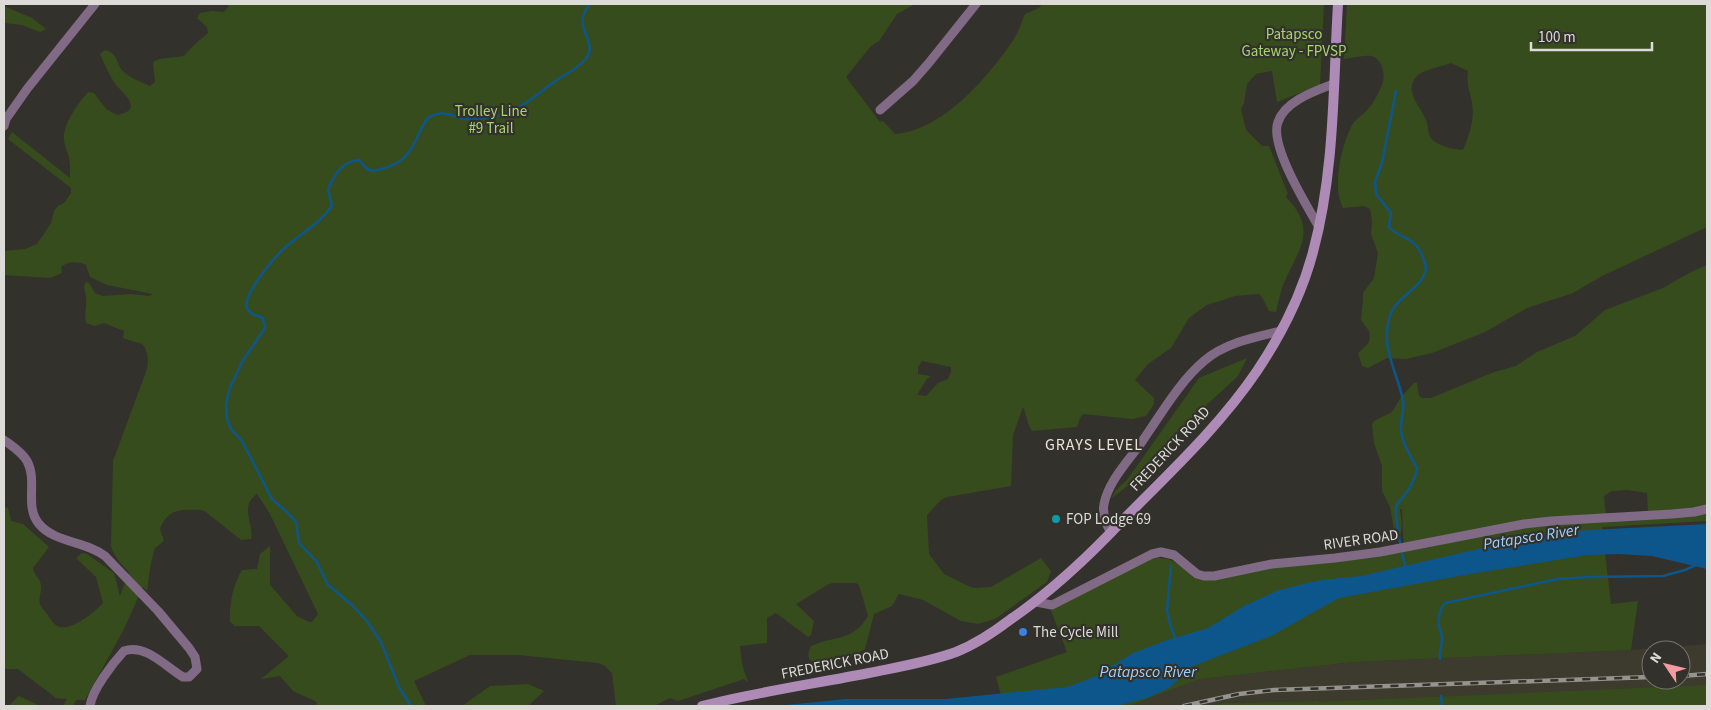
<svg xmlns="http://www.w3.org/2000/svg" width="1711" height="710" font-family="'Source Sans 3',sans-serif">
	<style>
		.built { fill: #3d3a2e; fill-rule: evenodd }
		.green { fill: #374c1c; fill-rule: evenodd }
		.water { fill: #0d568c }
		.lines { fill: none; stroke-linecap: round; stroke-linejoin: round }
		.stream { stroke: #0d568c; stroke-width: 2.5 }
		.minor { stroke: #816a86; stroke-width: 9 }
		.secondary { stroke: #ae8ab6; stroke-width: 10 }
		.rail-casing { stroke: #94938e; stroke-width: 4.5 }
		.rail { stroke: #33312b; stroke-width: 2.5; stroke-dasharray: 8; stroke-linecap: butt }
		.culture-dot { fill: #0f9aa8; stroke: #33312b; stroke-width: 2 }
		.shop-dot { fill: #3f7fe0; stroke: #33312b; stroke-width: 2 }
		.labels { text-anchor: middle; dominant-baseline: central; stroke-width: 4.5; stroke-linejoin: round; paint-order: stroke }
		.park-label { font-size: 15px; fill: #a7d56e; stroke: #33312b }
		.street-label { font-size: 15px; fill: #dcdbd7; stroke: #33312b }
		.poi-label { font-size: 15px; fill: #dcdbd7; stroke: #33312b; text-anchor: start }
		.neighbourhood-label { font-size: 16px; letter-spacing: 1px; fill: #e6e4dc; stroke: #33312b }
		.water-label { font-size: 16px; font-style: italic; fill: #9dcefd; stroke: #33312b }
	</style>
	<rect width="100%" height="100%" fill="#33312b"/>
	<path class="built" d="M 1707,644 L 1707,695 L 1580,706 L 1318,706 L 1317,701 L 1223,703 L 1212,706 L 1129,706 L 1200,679 L 1354,662 L 1631,650 ZM 1651,650 L 1681,650 L 1681,680 L 1651,680 Z"/>
	<g class="green">
		<path d="M 228,4 L 915,4 L 897,14 L 879,41 L 871,46 L 846,77 L 880,122 L 883,121 L 895,134 C 943,130 986,79 1012,42 C 1018,34 1021,23 1025,14 L 1039,8 L 1042,4 L 1324,4 L 1320,85 L 1277,102 L 1272,71 L 1256,74 L 1247,84 L 1244,103 L 1241,109 L 1246,130 L 1262,146 L 1269,146 L 1288,194 L 1286,195 L 1286,197 C 1319,231 1298,250 1283,285 C 1280,294 1278,303 1276,312 L 1269,311 L 1263,299 L 1259,294 L 1235,296 L 1207,305 L 1189,318 L 1171,348 L 1148,364 L 1135,380 L 1154,398 L 1154,404 L 1146,416 L 1132,419 L 1083,414 L 1080,418 L 1077,427 L 1032,431 C 1027,424 1027,415 1023,407 L 1013,435 L 1011,486 L 947,497 L 941,500 L 927,515 L 929,554 L 944,574 L 968,586 L 974,588 L 991,587 L 1041,558 L 1051,571 L 1047,582 L 995,619 L 978,624 L 961,621 L 923,600 L 899,594 L 892,606 L 874,614 L 865,649 C 856,654 846,660 836,663 C 822,667 801,666 811,646 C 835,635 853,642 868,616 L 859,585 L 856,583 L 833,583 L 829,584 L 796,604 L 814,621 L 811,635 L 808,637 L 776,613 L 767,618 L 767,643 L 740,646 L 742,664 L 748,682 L 744,679 L 678,701 L 670,698 L 654,706 L 616,706 L 612,673 L 605,666 L 598,663 L 518,655 L 470,655 L 414,681 L 426,706 L 316,706 L 317,702 L 293,691 L 280,676 L 261,679 L 289,656 L 259,626 L 235,626 L 230,622 C 229,604 233,585 242,570 L 257,569 L 260,554 L 270,546 L 270,584 L 272,587 L 297,616 L 309,622 L 312,622 L 318,614 L 270,514 L 257,494 C 239,507 254,522 251,539 L 241,540 L 206,512 L 202,510 C 182,510 169,507 160,529 L 164,541 L 155,548 L 151,562 L 147,591 L 143,587 L 123,631 L 85,700 L 76,700 L 73,706 L 63,706 L 67,699 L 56,698 L 18,669 L 4,669 L 4,507 L 8,508 L 11,521 L 23,524 L 49,547 L 33,568 C 34,575 40,578 41,585 C 42,591 38,599 40,604 C 41,607 45,611 47,614 C 51,619 54,626 60,627 C 73,630 95,612 103,603 L 96,577 L 76,558 L 82,553 L 87,554 L 114,573 L 120,596 L 129,572 C 121,564 114,557 111,546 L 113,461 L 147,369 C 149,360 148,351 142,344 L 123,338 L 124,331 L 104,323 L 95,326 L 86,323 C 84,314 87,306 86,298 C 86,291 82,288 86,282 L 89,283 L 95,293 L 103,296 L 131,294 L 149,296 L 153,294 L 107,285 L 90,277 L 86,265 C 78,261 68,261 61,267 L 62,273 L 50,278 L 4,275 L 4,251 L 25,249 L 37,244 L 51,223 L 54,211 L 58,206 L 64,203 L 71,193 L 71,188 L 8,139 L 12,132 L 70,178 C 70,171 70,164 69,157 C 67,151 64,145 64,138 C 63,124 79,102 88,92 L 94,93 L 106,109 L 117,115 C 147,109 120,92 114,82 C 108,73 104,63 100,54 L 105,50 C 120,54 115,65 125,73 C 132,79 142,82 150,86 L 155,82 L 153,62 L 159,59 L 184,56 L 193,46 L 208,33 L 207,27 L 197,18 L 200,13 L 212,11 L 224,12 L 228,7 ZM 922,361 L 951,367 L 951,372 L 948,379 L 938,383 L 926,396 L 917,395 L 927,379 L 931,376 L 918,374 L 918,367 Z"/>
		<path d="M 1347,4 L 1707,4 L 1707,227 L 1602,276 L 1573,293 L 1527,308 L 1485,332 L 1432,353 L 1406,359 L 1387,358 L 1368,368 L 1362,366 L 1358,353 L 1368,344 L 1370,338 L 1369,331 L 1361,320 L 1363,300 L 1363,293 L 1374,278 L 1378,253 L 1371,234 L 1372,221 L 1370,209 L 1364,206 L 1343,208 C 1332,187 1341,149 1350,129 C 1355,118 1361,117 1368,109 C 1374,103 1380,90 1383,82 C 1385,73 1382,58 1371,56 C 1363,55 1353,58 1344,59 ZM 1451,63 L 1468,71 C 1466,87 1470,89 1472,103 C 1475,120 1469,135 1463,150 C 1455,150 1435,145 1431,138 C 1427,133 1429,125 1426,120 C 1420,105 1402,90 1418,75 C 1424,70 1443,66 1451,63 Z"/>
		<path d="M 4,6 L 32,18 L 46,29 L 40,32 L 22,25 L 4,23 Z"/>
		<path d="M 1707,265 L 1707,521 L 1602,527 L 1611,604 L 1638,601 L 1631,650 L 1354,662 L 1200,679 L 1129,706 L 1004,706 L 996,677 L 1067,652 L 1050,608 L 1152,558 C 1172,556 1180,565 1195,577 L 1404,552 L 1402,509 L 1400,509 C 1401,520 1405,533 1396,541 L 1390,507 L 1382,491 L 1382,466 L 1374,443 L 1372,424 L 1374,421 L 1392,412 L 1401,397 L 1414,383 L 1417,383 L 1419,396 L 1422,398 L 1431,398 L 1494,372 L 1516,366 L 1537,352 L 1575,336 L 1605,310 L 1663,288 L 1691,272 ZM 1627,490 L 1647,493 L 1648,513 L 1606,515 L 1604,496 L 1612,491 Z"/>
		<path d="M 1247,358 L 1238,376 L 1172,437 L 1145,472 L 1112,498 L 1115,491 L 1127,480 L 1199,378 Z"/>
		<path d="M 528,684 L 544,691 L 528,706 L 462,706 L 490,686 Z"/>
		<path d="M 1707,685 L 1707,706 L 1212,706 L 1223,703 L 1318,701 L 1318,702 Z"/>
		<path d="M 19,696 L 40,706 L 8,706 Z"/>
	</g>
	<path class="water" d="M 1707,524 L 1707,569 L 1652,556 L 1618,554 L 1587,555 L 1464,575 L 1339,598 L 1271,636 L 1193,666 L 1169,688 L 1147,698 L 1116,706 L 776,706 L 846,699 L 946,699 L 1067,687 L 1094,677 L 1133,653 L 1165,641 L 1208,628 L 1244,606 L 1279,590 L 1321,580 L 1361,576 L 1535,536 L 1590,530 Z"/>
	<g class="lines">
		<g class="stream">
			<path d="M 1396,91 L 1382,163 L 1375,181 L 1376,194 L 1391,213 L 1389,227 C 1401,240 1413,235 1422,255 C 1423,258 1425,263 1426,266 C 1426,286 1399,295 1392,311 C 1378,344 1396,368 1403,400 C 1405,410 1400,419 1401,430 C 1402,444 1411,456 1417,468 L 1415,477 L 1409,489 L 1396,506 L 1396,516 L 1400,543"/>
			<path d="M 1402,553 L 1406,569"/>
			<path d="M 1171,566 L 1167,610 L 1170,624 L 1176,641"/>
			<path d="M 1440,659 C 1439,652 1442,645 1442,638 C 1442,634 1440,631 1439,626 C 1438,618 1440,609 1445,603 L 1558,579 L 1589,577 L 1663,576 L 1685,570 L 1698,564"/>
			<path d="M 1441,696 L 1442,706"/>
			<path d="M 411,706 L 399,687 L 381,642 L 367,621 L 352,605 L 328,585 L 317,562 L 299,543 L 296,522 L 287,512 L 272,499 L 242,441 L 231,429 L 227,419 L 226,405 L 229,390 L 242,362 L 265,328 L 263,318 C 258,315 249,315 247,308 C 242,294 277,254 288,245 C 304,231 319,224 332,206 L 328,189 C 335,174 341,162 359,160 L 367,169 L 373,171 C 397,166 406,161 417,138 C 420,132 423,123 428,118 C 440,109 452,116 465,119 C 473,120 483,119 491,117 C 516,113 532,99 551,84 C 562,76 576,70 585,60 C 601,42 569,27 590,4"/>
		</g>
		<g class="minor">
			<path d="M 880,110 L 913,81 L 928,64 L 976,4"/>
			<path d="M 4,126 L 6,119 L 27,89 L 95,4"/>
			<path d="M 1319,227 C 1307,206 1269,145 1278,122 C 1285,101 1315,91 1333,84"/>
			<path d="M 4,440 C 12,446 22,452 27,461 C 38,481 24,506 39,524 C 55,543 86,541 105,556 L 158,611 L 189,648 L 195,657 L 197,669 L 189,677 L 183,677 C 166,667 145,643 124,651 C 113,663 92,690 90,706"/>
			<path d="M 1111,533 C 1106,524 1102,515 1104,504 C 1108,482 1128,461 1141,443 C 1160,416 1179,382 1204,361 C 1225,343 1255,337 1281,331"/>
			<path d="M 1036,602 L 1052,605 L 1152,554 L 1161,552 L 1174,555 L 1197,574 L 1204,576 L 1214,576 L 1272,564 L 1335,558 L 1380,552 L 1524,524 L 1551,521 L 1672,514 L 1694,512 L 1707,509"/>
		</g>
		<path class="secondary" d="M 702,706 C 757,692 813,684 869,673 C 898,667 929,662 956,652 C 976,644 994,632 1011,619 C 1052,591 1088,557 1122,521 C 1169,473 1219,427 1257,371 C 1281,335 1302,294 1313,252 C 1335,171 1333,86 1338,4"/>
		<g class="rail-casing">
			<g id="rail">
				<path d="M 1681,676 L 1707,674"/>
				<path d="M 1184,706 L 1239,694 L 1274,690 L 1651,677"/>
			</g>
		</g>
		<use href="#rail" class="rail"/>
	</g>
	<circle class="culture-dot" cx="1056" cy="519" r="5"/>
	<circle class="shop-dot" cx="1023" cy="632" r="5"/>
	<g class="labels">
		<g class="park-label">
			<text x="1294" y="34">Patapsco<tspan x="1294" dy="17">Gateway - FPVSP</tspan></text>
			<text x="491" y="111">Trolley Line<tspan x="491" dy="17">#9 Trail</tspan></text>
		</g>
		<g class="street-label">
			<text transform="translate(1170 449) rotate(-47)">FREDERICK ROAD</text>
			<text transform="translate(1361 540) rotate(-8)">RIVER ROAD</text>
			<text transform="translate(835 664) rotate(-11)">FREDERICK ROAD</text>
		</g>
		<g class="poi-label">
			<text x="1066" y="519">FOP Lodge 69</text>
			<text x="1033" y="632">The Cycle Mill</text>
		</g>
		<g class="neighbourhood-label">
			<text x="1094" y="445">GRAYS LEVEL</text>
		</g>
		<g class="water-label">
			<text transform="translate(1531 537) rotate(-9)">Patapsco River</text>
			<text x="1148" y="672">Patapsco River</text>
		</g>
	</g>
	<rect width="1711" height="710" fill="none" stroke="#dcdbd7" stroke-width="10"/>
	<g transform="translate(1666 665) rotate(305)"><circle r="24" fill="#33312b" stroke="#777570"/>
	<path d="M0-4L9 19L0 12L-9 19Z" fill="#f49aa0"/>
	<text y="-8" font-size="14" font-weight="bold" text-anchor="middle" fill="#dcdbd7">N</text>
	</g>
	<path d="M1531 42v8h121v-8" fill="none" stroke="#dcdbd7" stroke-width="2.5"/>
	<text x="1538" y="42" font-size="15" fill="#dcdbd7" stroke="#33312b" stroke-width="4" paint-order="stroke">100 m</text>
</svg>
